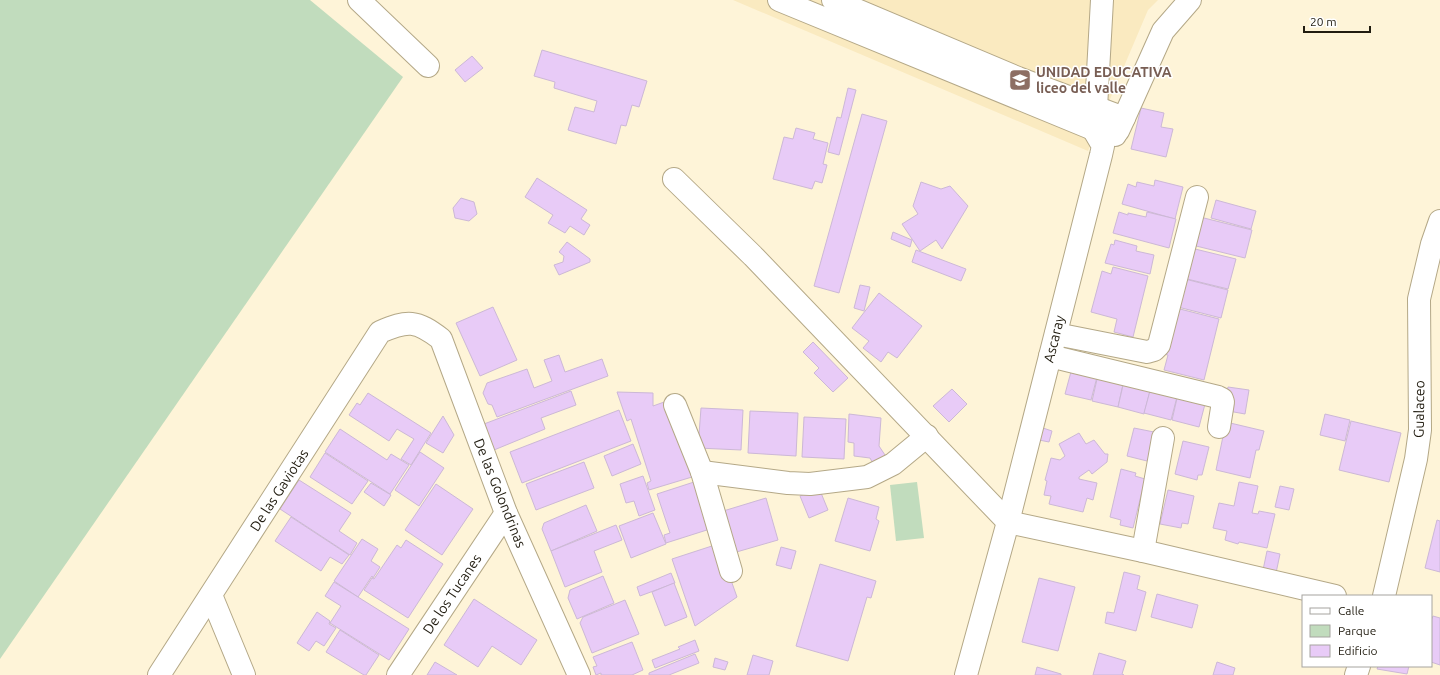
<svg xmlns="http://www.w3.org/2000/svg" width="1440" height="675" font-family="Ubuntu,sans-serif">
	<style>
		.built { fill: #faeac0 }
		.green { fill: #c1dcbd }
		.building { fill: #e8cbf7; stroke: #ccb8d6 }
		.lines { fill: none; stroke-linecap: round; stroke-linejoin: round }
		.minor-casing { stroke: #b4a887; stroke-width: 24 }
		.minor { stroke: #fff; stroke-width: 22 }
		.labels { text-anchor: middle; dominant-baseline: central; stroke-width: 3; stroke-linejoin: round; paint-order: stroke }
		.education-label { font-size: 14px; font-weight: bold; fill: #785e54; stroke: #fff; text-anchor: start }
		.street-label { font-size: 14px; fill: #211c10; stroke: #fff }
	</style>
	<rect width="100%" height="100%" fill="#fef4d8"/>
	<path class="built" d="M 733,0 L 1158,0 L 1148,10 L 1088,151 Z"/>
	<g class="green">
		<path d="M 0,0 L 310,0 L 403,77 L 0,659 Z"/>
		<path d="M 917,482 L 924,538 L 896,541 L 890,485 Z"/>
	</g>
	<g class="building">
		<path d="M 542,50 L 647,81 L 639,107 L 632,105 L 626,126 L 621,125 L 616,144 L 568,130 L 575,107 L 594,112 L 597,101 L 554,88 L 555,82 L 534,76 Z"/>
		<path d="M 472,56 L 483,68 L 465,82 L 455,70 Z"/>
		<path d="M 848,88 L 856,90 L 839,155 L 828,152 L 837,117 L 841,118 Z"/>
		<path d="M 1141,108 L 1164,113 L 1161,127 L 1173,129 L 1166,157 L 1131,149 Z"/>
		<path d="M 862,114 L 887,121 L 839,293 L 814,286 Z"/>
		<path d="M 796,128 L 815,133 L 813,139 L 828,143 L 823,164 L 827,165 L 822,183 L 815,181 L 812,189 L 773,179 L 784,137 L 793,139 Z"/>
		<path d="M 537,178 L 587,210 L 581,219 L 590,225 L 584,235 L 570,226 L 565,233 L 548,223 L 553,215 L 525,197 Z"/>
		<path d="M 1155,180 L 1183,187 L 1175,219 L 1122,204 L 1128,184 L 1136,187 L 1137,182 L 1154,186 Z"/>
		<path d="M 921,182 L 941,189 L 950,186 L 968,206 L 942,249 L 936,240 L 920,251 L 902,224 L 918,214 L 913,206 Z"/>
		<path d="M 461,198 L 474,202 L 477,214 L 469,221 L 455,218 L 453,208 Z"/>
		<path d="M 1216,200 L 1256,211 L 1251,229 L 1211,218 Z"/>
		<path d="M 1119,212 L 1128,215 L 1128,213 L 1146,217 L 1147,212 L 1176,219 L 1169,248 L 1113,233 Z"/>
		<path d="M 1200,217 L 1252,230 L 1245,258 L 1192,245 Z"/>
		<path d="M 893,232 L 912,240 L 910,247 L 891,239 Z"/>
		<path d="M 1115,240 L 1137,246 L 1136,251 L 1154,255 L 1150,274 L 1105,263 L 1111,244 L 1114,245 Z"/>
		<path d="M 567,242 L 590,259 L 590,262 L 559,275 L 554,265 L 563,262 L 564,256 L 559,252 Z"/>
		<path d="M 1191,248 L 1236,259 L 1228,289 L 1183,278 Z"/>
		<path d="M 916,250 L 966,269 L 961,281 L 912,262 Z"/>
		<path d="M 1113,267 L 1148,276 L 1133,337 L 1114,332 L 1117,319 L 1091,312 L 1102,271 L 1111,274 Z"/>
		<path d="M 1185,279 L 1228,290 L 1221,318 L 1178,307 Z"/>
		<path d="M 860,285 L 870,287 L 864,311 L 854,308 Z"/>
		<path d="M 879,293 L 922,326 L 897,358 L 888,352 L 881,362 L 863,348 L 869,341 L 852,328 Z"/>
		<path d="M 493,307 L 517,360 L 480,376 L 456,323 Z"/>
		<path d="M 1180,309 L 1219,319 L 1204,380 L 1164,370 L 1168,355 L 1164,354 Z"/>
		<path d="M 813,342 L 848,378 L 833,392 L 814,373 L 819,368 L 803,352 Z"/>
		<path d="M 559,355 L 565,372 L 602,359 L 608,376 L 497,417 L 492,405 L 488,404 L 483,393 L 487,383 L 527,369 L 534,388 L 552,381 L 544,360 Z"/>
		<path d="M 1072,368 L 1097,377 L 1091,400 L 1065,394 Z"/>
		<path d="M 1098,375 L 1123,384 L 1118,407 L 1092,401 Z"/>
		<path d="M 1124,381 L 1150,391 L 1144,414 L 1118,407 Z"/>
		<path d="M 1151,387 L 1177,397 L 1171,420 L 1144,413 Z"/>
		<path d="M 1228,387 L 1249,390 L 1245,414 L 1223,410 Z"/>
		<path d="M 952,389 L 967,404 L 949,422 L 933,406 Z"/>
		<path d="M 571,391 L 576,405 L 541,418 L 545,429 L 494,450 L 484,424 Z"/>
		<path d="M 617,392 L 653,393 L 653,406 L 667,401 L 692,477 L 649,490 L 647,483 L 651,481 L 631,419 L 627,421 Z"/>
		<path d="M 368,393 L 431,433 L 411,465 L 401,459 L 414,439 L 397,429 L 389,441 L 349,415 L 357,403 L 360,405 Z"/>
		<path d="M 1178,394 L 1205,404 L 1199,427 L 1172,420 Z"/>
		<path d="M 701,408 L 743,410 L 741,450 L 698,448 Z"/>
		<path d="M 619,410 L 631,441 L 522,483 L 510,452 Z"/>
		<path d="M 750,411 L 798,413 L 796,456 L 748,453 Z"/>
		<path d="M 849,414 L 881,418 L 879,446 L 891,464 L 877,471 L 870,458 L 854,456 L 854,443 L 848,442 Z"/>
		<path d="M 1325,414 L 1350,420 L 1345,441 L 1320,435 Z"/>
		<path d="M 443,416 L 454,435 L 443,453 L 426,443 Z"/>
		<path d="M 804,417 L 846,419 L 844,459 L 802,457 Z"/>
		<path d="M 1351,421 L 1401,433 L 1389,482 L 1339,470 Z"/>
		<path d="M 1226,422 L 1264,431 L 1259,450 L 1256,450 L 1250,478 L 1216,470 Z"/>
		<path d="M 1043,428 L 1052,431 L 1049,442 L 1039,440 Z"/>
		<path d="M 1134,428 L 1159,433 L 1151,462 L 1127,456 Z"/>
		<path d="M 340,429 L 387,460 L 391,454 L 409,465 L 390,494 L 325,452 Z"/>
		<path d="M 1079,433 L 1086,444 L 1094,440 L 1105,454 L 1108,454 L 1107,462 L 1092,474 L 1089,470 L 1079,477 L 1079,479 L 1097,483 L 1093,500 L 1087,498 L 1083,512 L 1049,504 L 1051,496 L 1044,495 L 1047,481 L 1045,480 L 1051,458 L 1060,460 L 1065,456 L 1059,444 Z"/>
		<path d="M 1183,441 L 1209,447 L 1202,475 L 1198,475 L 1197,480 L 1175,474 Z"/>
		<path d="M 633,444 L 641,464 L 612,476 L 604,456 Z"/>
		<path d="M 420,452 L 444,468 L 419,506 L 395,490 Z"/>
		<path d="M 325,453 L 368,481 L 352,504 L 310,477 Z"/>
		<path d="M 584,462 L 594,488 L 536,510 L 526,484 Z"/>
		<path d="M 1121,469 L 1136,473 L 1135,476 L 1145,479 L 1133,528 L 1120,525 L 1121,520 L 1110,517 Z"/>
		<path d="M 643,476 L 655,510 L 639,516 L 634,501 L 626,503 L 620,484 Z"/>
		<path d="M 299,480 L 351,513 L 339,531 L 357,543 L 350,555 L 280,509 Z"/>
		<path d="M 694,482 L 710,529 L 666,543 L 664,535 L 670,533 L 657,494 Z"/>
		<path d="M 1239,482 L 1258,486 L 1252,513 L 1258,514 L 1259,511 L 1275,514 L 1267,548 L 1239,542 L 1238,544 L 1225,540 L 1227,531 L 1213,528 L 1219,503 L 1234,506 Z"/>
		<path d="M 371,483 L 391,495 L 384,506 L 364,492 Z"/>
		<path d="M 436,484 L 473,509 L 442,555 L 405,530 Z"/>
		<path d="M 1280,486 L 1294,489 L 1289,510 L 1275,507 Z"/>
		<path d="M 819,488 L 828,510 L 809,518 L 800,496 Z"/>
		<path d="M 1168,490 L 1194,496 L 1188,524 L 1182,523 L 1181,528 L 1160,524 Z"/>
		<path d="M 766,498 L 778,540 L 733,553 L 720,512 Z"/>
		<path d="M 848,498 L 879,507 L 876,519 L 879,521 L 870,551 L 835,541 Z"/>
		<path d="M 586,505 L 597,531 L 551,551 L 542,529 L 544,523 Z"/>
		<path d="M 653,513 L 666,544 L 631,558 L 619,526 Z"/>
		<path d="M 291,517 L 349,555 L 342,564 L 330,557 L 321,571 L 275,541 Z"/>
		<path d="M 1437,520 L 1440,521 L 1440,572 L 1425,568 Z"/>
		<path d="M 616,525 L 622,540 L 594,551 L 602,572 L 565,587 L 551,551 Z"/>
		<path d="M 362,539 L 378,549 L 371,561 L 380,567 L 373,578 L 372,576 L 358,597 L 334,581 Z"/>
		<path d="M 406,540 L 443,564 L 408,618 L 364,590 L 372,578 L 374,579 L 397,545 L 401,548 Z"/>
		<path d="M 718,544 L 737,597 L 695,626 L 672,559 Z"/>
		<path d="M 781,547 L 796,551 L 791,569 L 776,565 Z"/>
		<path d="M 1267,551 L 1280,554 L 1276,573 L 1263,570 Z"/>
		<path d="M 820,564 L 876,581 L 871,598 L 867,597 L 848,661 L 796,646 Z"/>
		<path d="M 1124,572 L 1140,576 L 1137,589 L 1146,592 L 1136,631 L 1105,623 L 1107,612 L 1114,613 Z"/>
		<path d="M 671,573 L 675,583 L 640,596 L 637,587 Z"/>
		<path d="M 603,576 L 614,603 L 577,619 L 568,598 L 570,590 Z"/>
		<path d="M 1039,578 L 1075,587 L 1058,651 L 1022,642 Z"/>
		<path d="M 334,582 L 409,629 L 389,660 L 330,623 L 341,606 L 325,596 Z"/>
		<path d="M 674,583 L 687,617 L 665,626 L 652,592 Z"/>
		<path d="M 1157,594 L 1198,605 L 1192,628 L 1151,617 Z"/>
		<path d="M 474,599 L 537,640 L 521,665 L 492,646 L 478,667 L 444,645 Z"/>
		<path d="M 625,600 L 639,634 L 592,653 L 580,623 L 583,617 Z"/>
		<path d="M 317,612 L 330,621 L 329,624 L 336,628 L 324,646 L 316,641 L 309,651 L 297,643 Z"/>
		<path d="M 1433,616 L 1440,618 L 1440,665 L 1431,662 L 1431,621 Z"/>
		<path d="M 340,630 L 379,655 L 366,675 L 364,675 L 326,652 Z"/>
		<path d="M 695,640 L 699,651 L 655,668 L 652,660 L 680,649 L 678,647 Z"/>
		<path d="M 632,642 L 643,670 L 632,675 L 601,675 L 601,673 L 596,675 L 593,667 L 597,666 L 593,657 Z"/>
		<path d="M 1099,653 L 1126,661 L 1122,674 L 1124,675 L 1093,675 Z"/>
		<path d="M 695,654 L 699,663 L 669,675 L 649,675 L 649,673 Z"/>
		<path d="M 753,655 L 773,661 L 769,675 L 747,675 Z"/>
		<path d="M 715,658 L 728,662 L 725,670 L 713,667 Z"/>
		<path d="M 435,662 L 457,675 L 427,675 Z"/>
		<path d="M 1217,662 L 1235,668 L 1233,675 L 1213,675 Z"/>
		<path d="M 1378,666 L 1409,666 L 1407,674 L 1377,669 Z"/>
		<path d="M 1037,667 L 1061,674 L 1061,675 L 1035,675 Z"/>
	</g>
	<g class="lines">
		<g class="minor-casing">
			<g id="minor">
				<path d="M 359,0 L 428,66"/>
				<path d="M 779,0 L 1093,129 L 1115,135"/>
				<path d="M 833,0 L 1018,78 L 1124,118"/>
				<path d="M 1118,131 L 1124,118 L 1163,31 L 1190,0"/>
				<path d="M 674,179 L 753,256 L 1008,522 L 1143,551 L 1335,596"/>
				<path d="M 1056,334 L 1147,352 L 1154,350 L 1159,345 L 1197,197"/>
				<path d="M 1050,356 L 1218,397 L 1222,399 L 1223,402 L 1219,427"/>
				<path d="M 675,405 L 702,472 L 731,571"/>
				<path d="M 702,472 L 788,483 L 810,484 L 867,477 L 893,464 L 927,436"/>
				<path d="M 1143,551 L 1163,438"/>
				<path d="M 211,595 L 244,675"/>
				<path d="M 1384,596 L 1416,459 L 1420,430 L 1419,299 L 1432,244 L 1440,221"/>
				<path d="M 159,675 L 380,332 C 408,320 416,320 441,339 L 506,513 L 579,675"/>
				<path d="M 398,675 L 506,513"/>
				<path d="M 966,675 L 1008,522 L 1101,155 L 1103,146 L 1093,129 L 1096,108 L 1102,0"/>
				<path d="M 1356,675 L 1359,666"/>
			</g>
		</g>
		<use href="#minor" class="minor"/>
	</g>
	<defs>
		<g id="school-square" transform="scale(1.15)"><rect x="-9" y="-9" width="18" height="18" rx="4" fill="#8d6e63" stroke="#fff"/><path d="M0-5L7-2L0 1L-7-2ZM-4 1L0 2.5L4 1V4Q0 6-4 4Z" fill="#fff"/></g>
	</defs>
	<g fill-rule="evenodd">
		<use href="#school-square" x="1020" y="80"/>
	</g>
	<g class="labels">
		<g class="education-label">
			<text x="1036" y="72">UNIDAD EDUCATIVA<tspan x="1036" dy="16">liceo del valle</tspan></text>
		</g>
		<g class="street-label">
			<text transform="translate(1054 339) rotate(-76)">Ascaray</text>
			<text transform="translate(1419 409) rotate(-89)">Gualaceo</text>
			<text transform="translate(279 490) rotate(-57)">De las Gaviotas</text>
			<text transform="translate(500 493) rotate(68)">De las Golondrinas</text>
			<text transform="translate(452 594) rotate(-56)">De los Tucanes</text>
		</g>
	</g>
	<rect x="1302" y="595" width="130" height="72" fill="#ffffff" stroke="#a6a49f"/>
	<rect x="1310" y="608" width="20" height="6" fill="#ffffff" stroke="#a6a49f"/>
	<text x="1338" y="615" font-size="12" fill="#211c10">Calle</text>
	<rect x="1310" y="625" width="20" height="12" fill="#c1dcbd" stroke="#a6a49f"/>
	<text x="1338" y="635" font-size="12" fill="#211c10">Parque</text>
	<rect x="1310" y="645" width="20" height="12" fill="#e8cbf7" stroke="#a6a49f"/>
	<text x="1338" y="655" font-size="12" fill="#211c10">Edificio</text>
	<path d="M1304 26v6h66v-6" fill="none" stroke="#211c10" stroke-width="2"/>
	<text x="1310" y="26" font-size="12" fill="#211c10" stroke="#ffffff" stroke-width="3" paint-order="stroke">20 m</text>
</svg>
